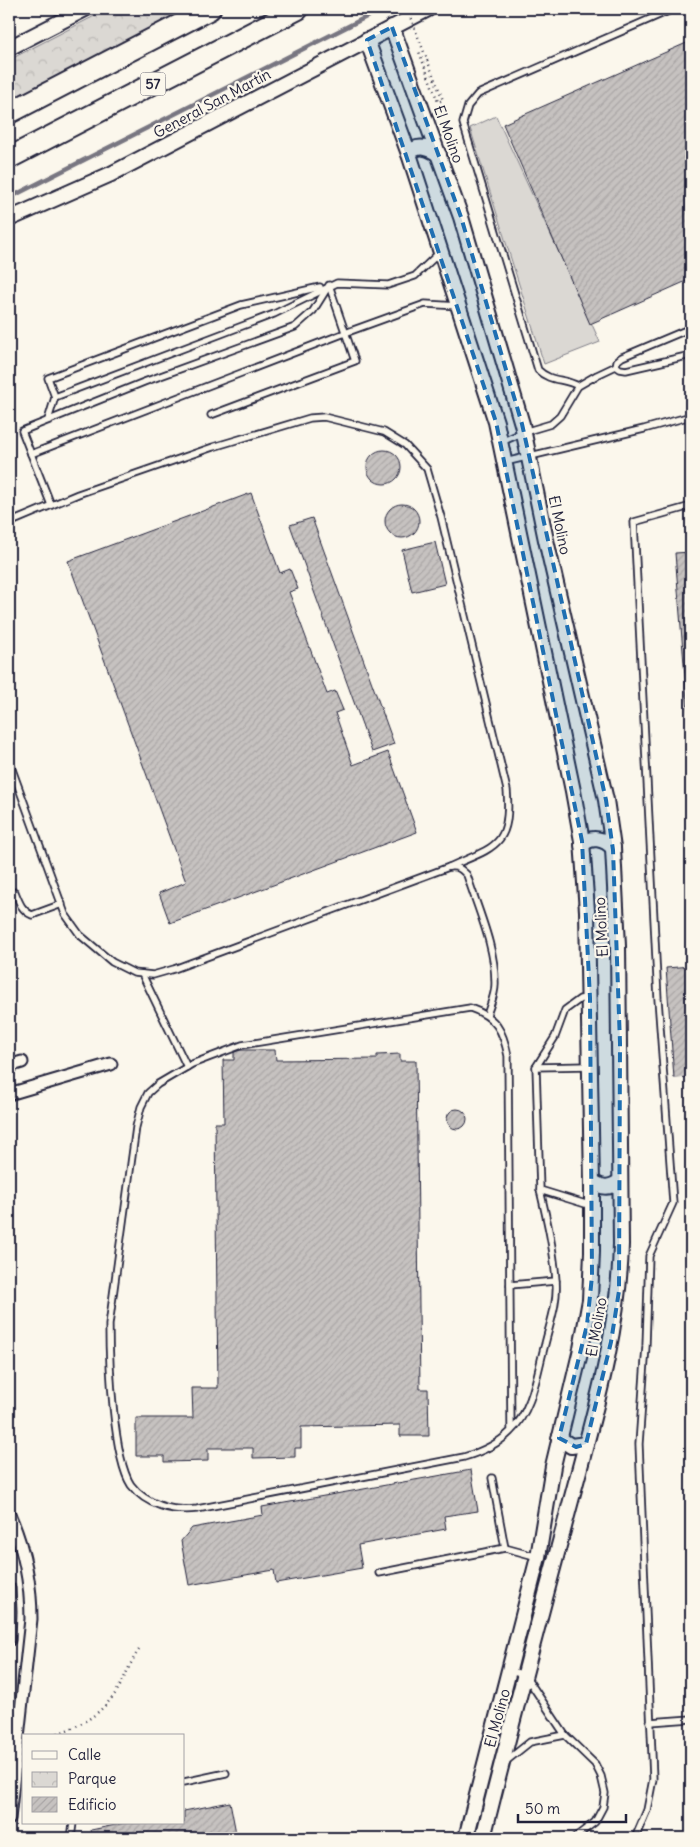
<svg xmlns="http://www.w3.org/2000/svg" width="700" height="1847" font-family="Delius,sans-serif">
	<style>
		.grass { fill: #dbd8d3; stroke: #7e7d87 }
		.park { fill: url(#park-crowns); stroke: #7e7d87 }
		.lines { fill: none; stroke-linecap: round; stroke-linejoin: round }
		.stream { stroke: #787681; stroke-width: 4.5 }
		.building { fill: url(#building-hatch); stroke: #22223b }
		.service-casing { stroke: #22223b; stroke-width: 9 }
		.minor-casing { stroke: #22223b; stroke-width: 15 }
		.tertiary-casing { stroke: #22223b; stroke-width: 18 }
		.motorway-casing { stroke: #22223b; stroke-width: 24 }
		.path { stroke: #22223b; stroke-width: 2.5; stroke-dasharray: 1 4; stroke-linecap: butt }
		.service { stroke: #fbf7ec; stroke-width: 5.5 }
		.minor { stroke: #fbf7ec; stroke-width: 11 }
		.tertiary { stroke: #fbf7ec; stroke-width: 14 }
		.motorway { stroke: #fbf7ec; stroke-width: 20 }
		.path-bridge { stroke: #22223b; stroke-width: 2.5; stroke-dasharray: 1 4; stroke-linecap: butt }
		.marked { fill: #1f6fb2; fill-opacity: 0.2; stroke: #1f6fb2; stroke-width: 4; stroke-dasharray: 10 6; stroke-linejoin: round }
		.labels { text-anchor: middle; dominant-baseline: central; stroke-width: 4.5; stroke-linejoin: round; paint-order: stroke }
		.shield { fill: #fbf7ec; stroke: #636270; stroke-width: 1 }
		.shield-label { font-size: 14px; font-weight: bold; fill: #22223b }
		.street-label { font-size: 15px; fill: #22223b; stroke: #fbf7ec }
	</style>
	<defs>
		<pattern id="park-crowns" width="20" height="18" patternUnits="userSpaceOnUse" patternTransform="scale(1.25)"><rect width="20" height="18" fill="#dbd8d3"/><path d="M2 6a3 3 0 1 1 6 0M12 15a3 3 0 1 1 6 0" fill="none" stroke="#bcb9b6"/></pattern>
		<pattern id="building-hatch" width="6" height="6" patternUnits="userSpaceOnUse" patternTransform="scale(1.25)"><rect width="6" height="6" fill="#c6c2c0"/><path d="M-1 1l2-2M0 6l6-6M5 7l2-2" fill="none" stroke="#aaa6a6"/></pattern>
	</defs>
	<rect width="100%" height="100%" fill="#fbf7ec"/>
	<filter id="ink" filterUnits="userSpaceOnUse"><feTurbulence type="fractalNoise" baseFrequency=".02" numOctaves="2"/><feDisplacementMap in="SourceGraphic" scale="10" xChannelSelector="R" yChannelSelector="G"/><feConvolveMatrix kernelMatrix="1 2 1 2 8 2 1 2 1" color-interpolation-filters="sRGB"/></filter>
	<g filter="url(#ink)">
		<path class="grass" d="M 496,116 L 600,342 L 544,364 L 470,128 Z"/>
		<path class="park" d="M 108,9 L 190,9 L 9,102 L 9,60 Z"/>
		<g class="lines">
			<path class="stream" d="M 9,198 L 382,9"/>
		</g>
		<g class="building">
			<path d="M 691,41 L 691,279 L 590,324 L 503,124 Z"/>
			<path d="M 691,332 L 691,344 L 690,345 L 685,335 Z"/>
			<circle cx="384" cy="467" r="17"/>
			<path d="M 251,493 L 280,573 L 290,569 L 298,589 L 289,592 L 327,694 L 335,691 L 343,710 L 335,713 L 353,765 L 388,752 L 417,832 L 170,923 L 159,893 L 186,882 L 68,561 Z"/>
			<circle cx="402" cy="521" r="17"/>
			<path d="M 312,518 L 394,744 L 372,752 L 290,525 Z"/>
			<path d="M 435,542 L 445,584 L 412,592 L 402,550 Z"/>
			<path d="M 691,552 L 691,750 L 675,553 Z"/>
			<path d="M 691,966 L 691,1077 L 674,1078 L 666,968 Z"/>
			<path d="M 234,1050 L 275,1050 L 276,1060 L 377,1059 L 377,1055 L 400,1054 L 400,1061 L 416,1061 L 420,1389 L 428,1389 L 429,1436 L 400,1436 L 400,1425 L 301,1427 L 301,1448 L 295,1448 L 295,1457 L 253,1458 L 253,1448 L 208,1448 L 208,1461 L 164,1462 L 164,1456 L 136,1456 L 136,1418 L 193,1418 L 192,1388 L 218,1388 L 215,1123 L 224,1123 L 223,1060 L 234,1060 Z"/>
			<circle cx="457" cy="1119" r="10"/>
			<path d="M 471,1470 L 478,1511 L 444,1516 L 446,1529 L 358,1545 L 362,1568 L 276,1583 L 274,1570 L 189,1585 L 181,1541 L 192,1528 L 263,1515 L 262,1507 Z"/>
			<path d="M 230,1802 L 237,1838 L 93,1838 L 91,1830 L 125,1823 L 184,1823 L 184,1811 Z"/>
		</g>
		<g class="lines">
			<g class="service-casing">
				<g id="service">
					<path d="M 616,366 L 620,369 L 626,370 L 691,355"/>
					<path d="M 578,386 C 564,378 550,382 538,370 L 463,123 L 468,106 L 478,94 L 673,9"/>
					<path d="M 55,397 L 48,378 L 241,305 L 320,287"/>
					<path d="M 211,415 L 355,361 L 329,285"/>
					<path d="M 48,420 L 55,397 L 274,314 L 337,283 L 388,285 L 415,276 L 439,253"/>
					<path d="M 501,442 L 524,432 L 551,424 L 560,416 L 578,386 L 597,375 L 616,366 L 617,361 L 622,357 L 691,328"/>
					<path d="M 31,454 L 345,333 L 425,304 L 458,306"/>
					<path d="M 505,462 L 644,429 L 691,416"/>
					<path d="M 51,505 L 22,431 L 144,382 L 295,327 L 313,311 L 328,287"/>
					<path d="M 9,523 L 78,494 L 213,447 L 310,418 L 324,417 L 384,432 L 405,445 L 427,469 L 441,517 L 507,790 C 512,847 494,847 449,867"/>
					<path d="M 9,761 L 65,914 L 80,935 L 112,962 L 134,973 L 153,975 L 174,969 L 449,867 C 458,866 461,869 467,875 C 478,910 496,948 495,985 C 495,995 490,1005 487,1015"/>
					<path d="M 15,892 C 19,902 22,911 32,915 L 62,904"/>
					<path d="M 142,974 L 187,1067"/>
					<path d="M 588,998 L 580,999 L 565,1010 L 555,1037 L 536,1067 L 540,1190 L 592,1206"/>
					<path d="M 536,1067 L 589,1066"/>
					<path d="M 510,1285 L 556,1281"/>
					<path d="M 511,1431 L 508,1056 C 503,1030 496,1017 470,1008 L 242,1045 L 192,1064 L 158,1084 L 148,1093 L 141,1107 L 136,1127 L 109,1325 C 109,1360 113,1458 131,1485 C 146,1505 173,1512 197,1509 L 464,1457 C 481,1452 497,1445 510,1432 C 533,1410 537,1373 545,1344 C 550,1323 558,1302 556,1281 C 554,1250 547,1220 540,1190"/>
					<path d="M 492,1478 L 505,1548"/>
					<path d="M 379,1573 L 505,1548 L 538,1557"/>
					<path d="M 510,1671 L 525,1675 L 565,1735 L 595,1764 L 601,1776 L 605,1793 L 603,1807 L 595,1822 L 574,1838"/>
					<path d="M 650,1722 L 691,1719"/>
					<path d="M 505,1762 L 530,1742 L 565,1735"/>
					<path d="M 184,1782 L 226,1773"/>
					<path d="M 71,1838 L 73,1823"/>
					<path d="M 635,1838 L 647,1810 L 653,1779 L 639,1444 L 646,1346 L 649,1256 L 673,1203 L 658,999 L 634,522 L 691,506"/>
				</g>
			</g>
			<g class="minor-casing">
				<g id="minor">
					<path d="M 9,1066 L 22,1062"/>
					<path d="M 9,1094 L 111,1064"/>
					<path d="M 9,1514 C 24,1548 31,1582 31,1619 L 9,1819"/>
					<path d="M 9,1588 L 10,1612 L 9,1640"/>
				</g>
			</g>
			<g class="tertiary-casing">
				<g id="tertiary">
					<path d="M 392,27 L 461,217 L 522,424 L 546,540 L 606,800 L 613,848 L 618,946 L 621,1244 C 619,1336 591,1424 568,1512 C 539,1620 510,1729 483,1838"/>
					<path d="M 367,40 L 409,154 L 496,422 L 573,791 L 582,841 L 587,911 L 592,1184 L 592,1252 L 590,1300 L 581,1349 L 553,1466 L 538,1557 L 466,1838"/>
					<path d="M 9,48 L 85,9"/>
					<path d="M 409,154 C 417,143 430,148 439,155"/>
					<path d="M 9,219 L 111,174 L 428,9"/>
					<path d="M 582,845 C 591,835 605,839 613,848"/>
					<path d="M 592,1181 C 601,1188 610,1189 620,1181"/>
					<path d="M 559,1438 L 571,1446 L 586,1444"/>
				</g>
			</g>
			<g class="motorway-casing">
				<g id="motorway">
					<path d="M 9,113 L 210,9"/>
					<path d="M 9,158 L 298,9"/>
				</g>
			</g>
			<path class="path" d="M 48,1736 C 75,1729 97,1718 114,1695 C 124,1682 128,1665 139,1650"/>
			<use href="#service" class="service"/>
			<use href="#minor" class="minor"/>
			<use href="#tertiary" class="tertiary"/>
			<use href="#motorway" class="motorway"/>
			<path class="path-bridge" d="M 407,9 L 443,100 L 438,102 L 418,49"/>
		</g>
	</g>
	<path class="marked" d="M 392,27 L 461,217 L 522,424 L 606,800 L 613,850 L 620,1043 L 619,1291 L 611,1342 L 586,1444 L 576,1447 L 559,1438 L 587,1325 L 592,1276 L 590,998 L 582,841 L 496,422 L 367,40 Z"/>
	<g class="labels">
		<rect class="shield" x="140.5" y="72.5" width="25" height="23" rx="4"/>
		<g class="shield-label">
			<text x="153" y="84">57</text>
		</g>
		<g class="street-label">
			<text transform="translate(212 103) rotate(-28)">General San Martín</text>
			<text transform="translate(449 134) rotate(70)">El Molino</text>
			<text transform="translate(560 525) rotate(78)">El Molino</text>
			<text transform="translate(601 927) rotate(-93)">El Molino</text>
			<text transform="translate(596 1327) rotate(-80)">El Molino</text>
			<text transform="translate(497 1718) rotate(-75)">El Molino</text>
		</g>
	</g>
	<rect width="700" height="1847" fill="none" stroke="#fbf7ec" stroke-width="30"/>
	<rect x="15" y="15" width="670" height="1817" fill="none" stroke="#22223b" stroke-width="2" filter="url(#ink)"/>
	<rect x="22" y="1734" width="162" height="90" fill="#fbf7ec" stroke="#a4a2a5"/>
	<rect x="32" y="1751" width="25" height="8" fill="#fbf7ec" stroke="#a4a2a5"/>
	<text x="68" y="1760" font-size="15" fill="#22223b">Calle</text>
	<rect x="32" y="1772" width="25" height="15" fill="url(#park-crowns)" stroke="#a4a2a5"/>
	<text x="68" y="1784" font-size="15" fill="#22223b">Parque</text>
	<rect x="32" y="1797" width="25" height="15" fill="url(#building-hatch)" stroke="#a4a2a5"/>
	<text x="68" y="1810" font-size="15" fill="#22223b">Edificio</text>
	<path d="M518 1814v8h108v-8" fill="none" stroke="#22223b" stroke-width="2.5"/>
	<text x="525" y="1814" font-size="15" fill="#22223b" stroke="#fbf7ec" stroke-width="4" paint-order="stroke">50 m</text>
</svg>
